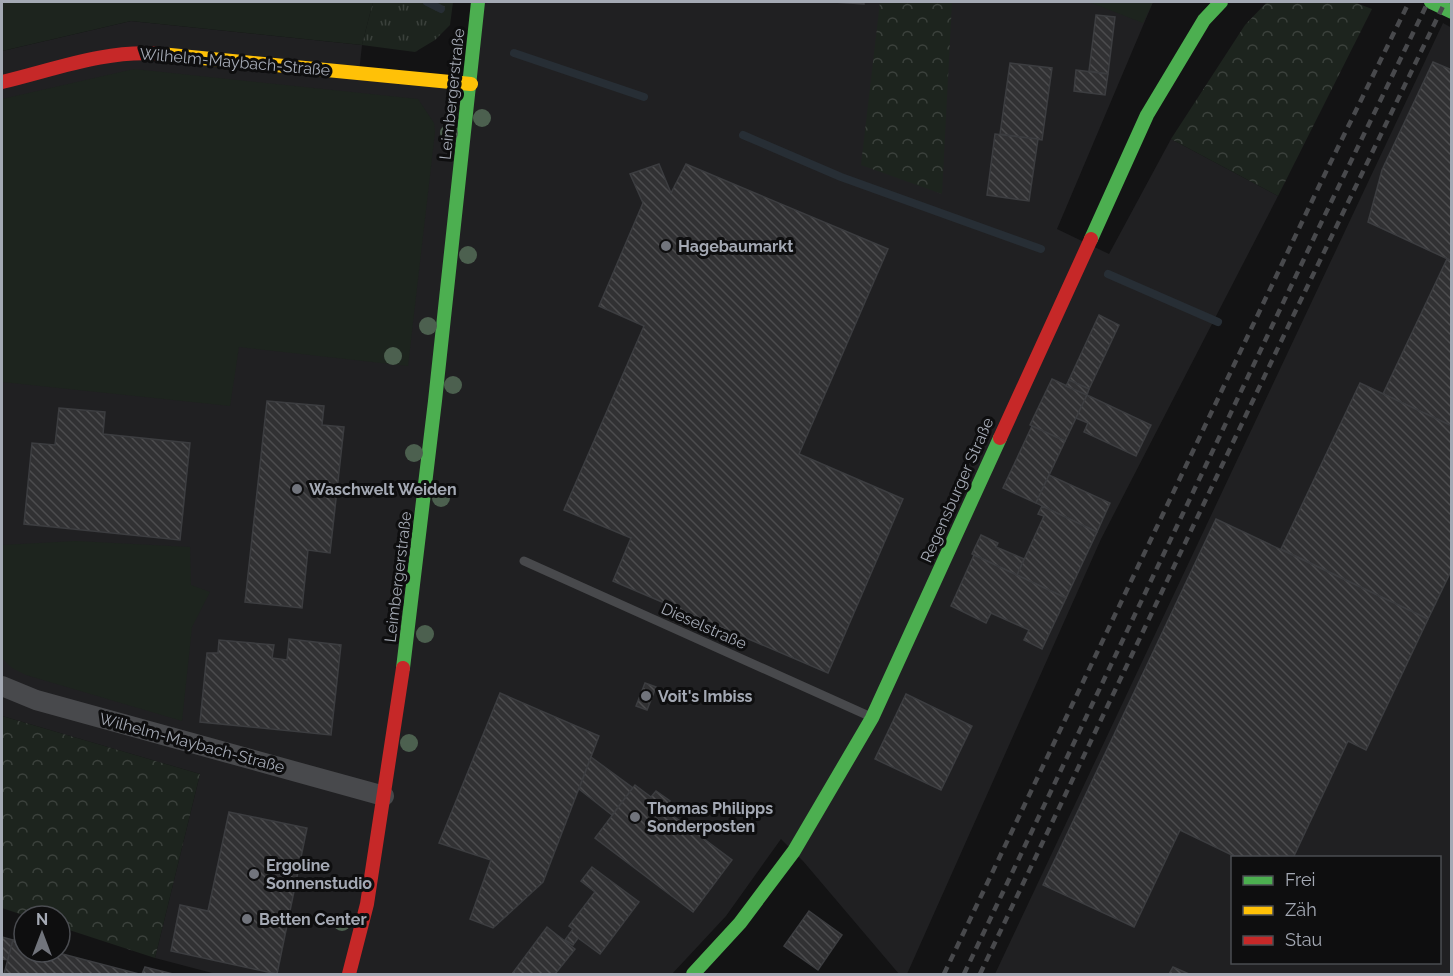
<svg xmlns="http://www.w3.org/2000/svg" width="1453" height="976" font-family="Raleway,sans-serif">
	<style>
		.built { fill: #202022; fill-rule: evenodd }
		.grass { fill: #1d241e }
		.forest { fill: url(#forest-crowns) }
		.park { fill: url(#park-tufts) }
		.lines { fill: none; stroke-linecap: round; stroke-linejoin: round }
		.stream { stroke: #272e35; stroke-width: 8 }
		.building { fill: url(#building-back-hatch); stroke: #3c3d40; stroke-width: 1.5 }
		.lane { stroke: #48494c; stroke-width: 9 }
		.street { stroke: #48494c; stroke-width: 20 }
		.fast { stroke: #4caf50; stroke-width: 14 }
		.slow { stroke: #ffc107; stroke-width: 14 }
		.jam { stroke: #c62828; stroke-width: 14 }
		.rail { stroke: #48494c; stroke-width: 4.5; stroke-dasharray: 8 6; stroke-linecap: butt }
		.tree { fill: #4c604f }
		.poi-dot { fill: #71747c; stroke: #0e0e0f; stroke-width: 2 }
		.labels { text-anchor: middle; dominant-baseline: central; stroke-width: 6; stroke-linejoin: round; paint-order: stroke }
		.street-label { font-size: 16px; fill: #a4a9b4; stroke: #0e0e0f }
		.poi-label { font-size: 16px; font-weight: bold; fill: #a4a9b4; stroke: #0e0e0f; text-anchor: start }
	</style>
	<defs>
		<pattern id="forest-crowns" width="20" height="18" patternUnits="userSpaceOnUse" patternTransform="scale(1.5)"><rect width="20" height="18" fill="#1d241e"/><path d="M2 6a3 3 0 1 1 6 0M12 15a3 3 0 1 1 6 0" fill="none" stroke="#3b413c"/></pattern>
		<pattern id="park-tufts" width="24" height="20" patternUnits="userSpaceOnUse" patternTransform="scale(1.5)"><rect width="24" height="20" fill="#1d241e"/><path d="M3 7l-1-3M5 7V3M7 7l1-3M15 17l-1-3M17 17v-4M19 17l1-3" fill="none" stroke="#3b413c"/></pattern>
		<pattern id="building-back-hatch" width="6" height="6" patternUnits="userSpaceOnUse" patternTransform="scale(1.5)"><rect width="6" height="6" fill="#313133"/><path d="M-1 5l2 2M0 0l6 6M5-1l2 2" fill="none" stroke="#4c4c4e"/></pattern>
	</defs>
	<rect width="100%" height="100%" fill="#131314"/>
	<g class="built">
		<path d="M 478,2 L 1153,2 L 1057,229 L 1109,254 L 1171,139 L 1278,196 L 1101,539 L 907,974 L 899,974 L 803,861 L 781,839 L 726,916 L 672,974 L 216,974 L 155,958 L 200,774 L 2,716 L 2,51 L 131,21 L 362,45 L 359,73 L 470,84 Z"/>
		<path d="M 1443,23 L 1452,28 L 1451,974 L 995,974 ZM 1232,858 L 1440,858 L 1440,962 L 1232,962 Z"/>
	</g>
	<g class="grass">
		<path d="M 2,2 L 373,2 L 362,45 L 131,21 L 2,51 Z"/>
		<path d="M 1089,2 L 1153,2 L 1143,23 Z"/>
		<path d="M 134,69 L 418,99 L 434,123 L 435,132 L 408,366 L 239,347 L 230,406 L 2,382 L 2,99 Z"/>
		<path d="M 76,541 L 190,547 L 191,585 L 210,592 L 192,627 L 182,721 L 26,675 L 12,668 L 2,658 L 2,545 Z"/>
	</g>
	<g class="forest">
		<path d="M 880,2 L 952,2 L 942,194 L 861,165 Z"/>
		<path d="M 1267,2 L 1354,2 L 1372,9 L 1278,196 L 1171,139 L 1245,25 Z"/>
		<path d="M 2,716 L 200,774 L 155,958 L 60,927 L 60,916 L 26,916 L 2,908 Z"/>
	</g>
	<path class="park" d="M 373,2 L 453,2 L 450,25 L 435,40 L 415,52 L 362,45 Z"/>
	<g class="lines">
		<g class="stream">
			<path d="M 427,2 L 441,9"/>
			<path d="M 514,53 L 644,97"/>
			<path d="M 743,135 L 841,177 L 1041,249"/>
			<path d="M 1108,274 L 1218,322"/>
		</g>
	</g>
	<g class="building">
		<path d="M 833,2 L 864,2 L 864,4 Z"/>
		<path d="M 1096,15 L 1115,17 L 1108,74 L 1089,71 Z"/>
		<path d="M 1433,62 L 1452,70 L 1452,261 L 1368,222 L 1382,170 Z"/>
		<path d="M 1010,63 L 1052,68 L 1042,140 L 1000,134 Z"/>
		<path d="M 1076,70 L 1108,74 L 1105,95 L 1074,91 Z"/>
		<path d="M 995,134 L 1038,139 L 1029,201 L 987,195 Z"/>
		<path d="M 659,164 L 671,193 L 686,164 L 888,249 L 799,454 L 903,499 L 828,673 L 613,581 L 631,538 L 564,510 L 644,326 L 599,306 L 643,203 L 630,174 Z"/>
		<path d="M 1447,259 L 1452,261 L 1452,426 L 1383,394 Z"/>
		<path d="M 1099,315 L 1119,325 L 1089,389 L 1069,380 Z"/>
		<path d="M 1052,379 L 1087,395 L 1065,441 L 1030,425 Z"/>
		<path d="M 1069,380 L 1089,389 L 1087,395 L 1066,386 Z"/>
		<path d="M 1360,383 L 1452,426 L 1452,569 L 1428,619 L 1281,549 Z"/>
		<path d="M 1087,395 L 1151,425 L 1136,456 L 1084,432 L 1088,423 L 1076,418 Z"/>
		<path d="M 267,401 L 324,406 L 322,425 L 344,427 L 330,553 L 308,550 L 302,608 L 245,602 Z"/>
		<path d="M 59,408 L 105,412 L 103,434 L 190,443 L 180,540 L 24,524 L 32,443 L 55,445 Z"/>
		<path d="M 1032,426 L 1065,441 L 1036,503 L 1003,488 Z"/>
		<path d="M 1049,475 L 1110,503 L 1097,532 L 1036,503 Z"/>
		<path d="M 1042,506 L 1097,532 L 1066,598 L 1017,575 L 1044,516 L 1038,514 Z"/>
		<path d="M 1216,519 L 1428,619 L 1366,750 L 1348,741 L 1293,858 L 1238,858 L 1180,830 L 1134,927 L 1043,885 Z"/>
		<path d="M 981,535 L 998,543 L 996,547 L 1024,559 L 1017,575 L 972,554 Z"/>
		<path d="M 974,555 L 1066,598 L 1042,649 L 1024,640 L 1029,630 L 991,613 L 986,623 L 951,606 Z"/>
		<path d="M 289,639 L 341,645 L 331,735 L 200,722 L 207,653 L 218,653 L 219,640 L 274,645 L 272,658 L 287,660 Z"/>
		<path d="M 645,683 L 656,687 L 647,710 L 636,706 Z"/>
		<path d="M 500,693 L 599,736 L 543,882 L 493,928 L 470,919 L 491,860 L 439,843 Z"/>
		<path d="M 906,694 L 972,726 L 941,790 L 875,759 Z"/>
		<path d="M 591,757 L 633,788 L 612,815 L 579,789 Z"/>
		<path d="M 635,785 L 651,797 L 656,791 L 670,801 L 664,809 L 732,860 L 693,912 L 595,838 Z"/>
		<path d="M 229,812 L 307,828 L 277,974 L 171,951 L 180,905 L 208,911 Z"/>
		<path d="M 592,867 L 639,902 L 600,954 L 578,938 L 573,945 L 565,940 L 573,929 L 569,926 L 595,892 L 581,881 Z"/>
		<path d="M 809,911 L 842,935 L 818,970 L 784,946 Z"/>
		<path d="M 547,927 L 575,949 L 555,974 L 512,974 Z"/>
		<path d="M 2,937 L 13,940 L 8,960 L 2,959 Z"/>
		<path d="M 13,940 L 24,943 L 24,952 L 55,952 L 139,974 L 4,974 Z"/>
		<path d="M 145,967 L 173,974 L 142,974 Z"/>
		<path d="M 1173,967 L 1189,974 L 1169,974 Z"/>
	</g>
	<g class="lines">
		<path class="lane" d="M 524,561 L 869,716"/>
		<path class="street" d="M 2,686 L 36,700 L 384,796"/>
		<g class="fast">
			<path d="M 1431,2 L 1452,12"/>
			<path d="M 1091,239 L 1147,115 L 1204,20 L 1221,2"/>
			<path d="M 403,668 L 435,401 L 478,2"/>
			<path d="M 693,974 L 740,923 L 794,851 L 872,718 L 1000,438"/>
		</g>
		<path class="slow" d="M 160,54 L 471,84"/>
		<g class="jam">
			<path d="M 2,82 C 53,70 107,49 160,54"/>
			<path d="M 1000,438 L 1091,239"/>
			<path d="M 349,974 L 367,904 L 403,668"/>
		</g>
		<g class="rail">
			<path d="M 944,974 L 1322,180 L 1409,2"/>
			<path d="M 964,974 L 1322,221 L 1428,2"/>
			<path d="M 980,974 L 1296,310 L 1445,2"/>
		</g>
	</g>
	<g class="tree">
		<circle cx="482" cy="118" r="9"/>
		<circle cx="449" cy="133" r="9"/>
		<circle cx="468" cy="255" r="9"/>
		<circle cx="428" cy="326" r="9"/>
		<circle cx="393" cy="356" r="9"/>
		<circle cx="453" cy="385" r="9"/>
		<circle cx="414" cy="453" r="9"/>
		<circle cx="441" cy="498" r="9"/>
		<circle cx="425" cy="634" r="9"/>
		<circle cx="409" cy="743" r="9"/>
		<circle cx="342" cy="922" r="9"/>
	</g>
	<g class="poi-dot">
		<circle cx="666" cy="246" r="6"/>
		<circle cx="297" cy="489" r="6"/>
		<circle cx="646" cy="696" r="6"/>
		<circle cx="635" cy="817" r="6"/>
		<circle cx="254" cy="874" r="6"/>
		<circle cx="247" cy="919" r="6"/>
	</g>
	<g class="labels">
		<g class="street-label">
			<text transform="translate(235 62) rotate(5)">Wilhelm-Maybach-Straße</text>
			<text transform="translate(452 94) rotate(-84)">Leimbergerstraße</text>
			<text transform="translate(957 490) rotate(-66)">Regensburger Straße</text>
			<text transform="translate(398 577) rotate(-83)">Leimbergerstraße</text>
			<text transform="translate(704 626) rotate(24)">Dieselstraße</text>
			<text transform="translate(192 743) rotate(15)">Wilhelm-Maybach-Straße</text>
		</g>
		<g class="poi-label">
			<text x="678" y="246">Hagebaumarkt</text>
			<text x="309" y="489">Waschwelt Weiden</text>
			<text x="658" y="696">Voit's Imbiss</text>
			<text x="647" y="808">Thomas Philipps<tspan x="647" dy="18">Sonderposten</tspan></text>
			<text x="266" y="865">Ergoline<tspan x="266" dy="18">Sonnenstudio</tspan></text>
			<text x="259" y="919">Betten Center</text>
		</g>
	</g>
	<rect width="1453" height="976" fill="none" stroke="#a4a9b4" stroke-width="6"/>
	<rect x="1231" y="856" width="210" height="108" fill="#0e0e0f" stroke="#4a4c51" stroke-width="1.5"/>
	<rect x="1243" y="876" width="30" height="9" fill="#4caf50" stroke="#4a4c51" stroke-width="1.5"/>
	<text x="1285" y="886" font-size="18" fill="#a4a9b4">Frei</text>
	<rect x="1243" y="906" width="30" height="9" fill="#ffc107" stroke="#4a4c51" stroke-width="1.5"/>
	<text x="1285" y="916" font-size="18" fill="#a4a9b4">Zäh</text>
	<rect x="1243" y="936" width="30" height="9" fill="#c62828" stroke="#4a4c51" stroke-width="1.5"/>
	<text x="1285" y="946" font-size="18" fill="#a4a9b4">Stau</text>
	<g transform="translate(42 934)"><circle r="28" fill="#0e0e0f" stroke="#4a4c51" stroke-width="1.5"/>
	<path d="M0-4.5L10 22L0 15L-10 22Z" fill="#71747c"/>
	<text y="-9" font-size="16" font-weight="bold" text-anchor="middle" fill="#a4a9b4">N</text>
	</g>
</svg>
